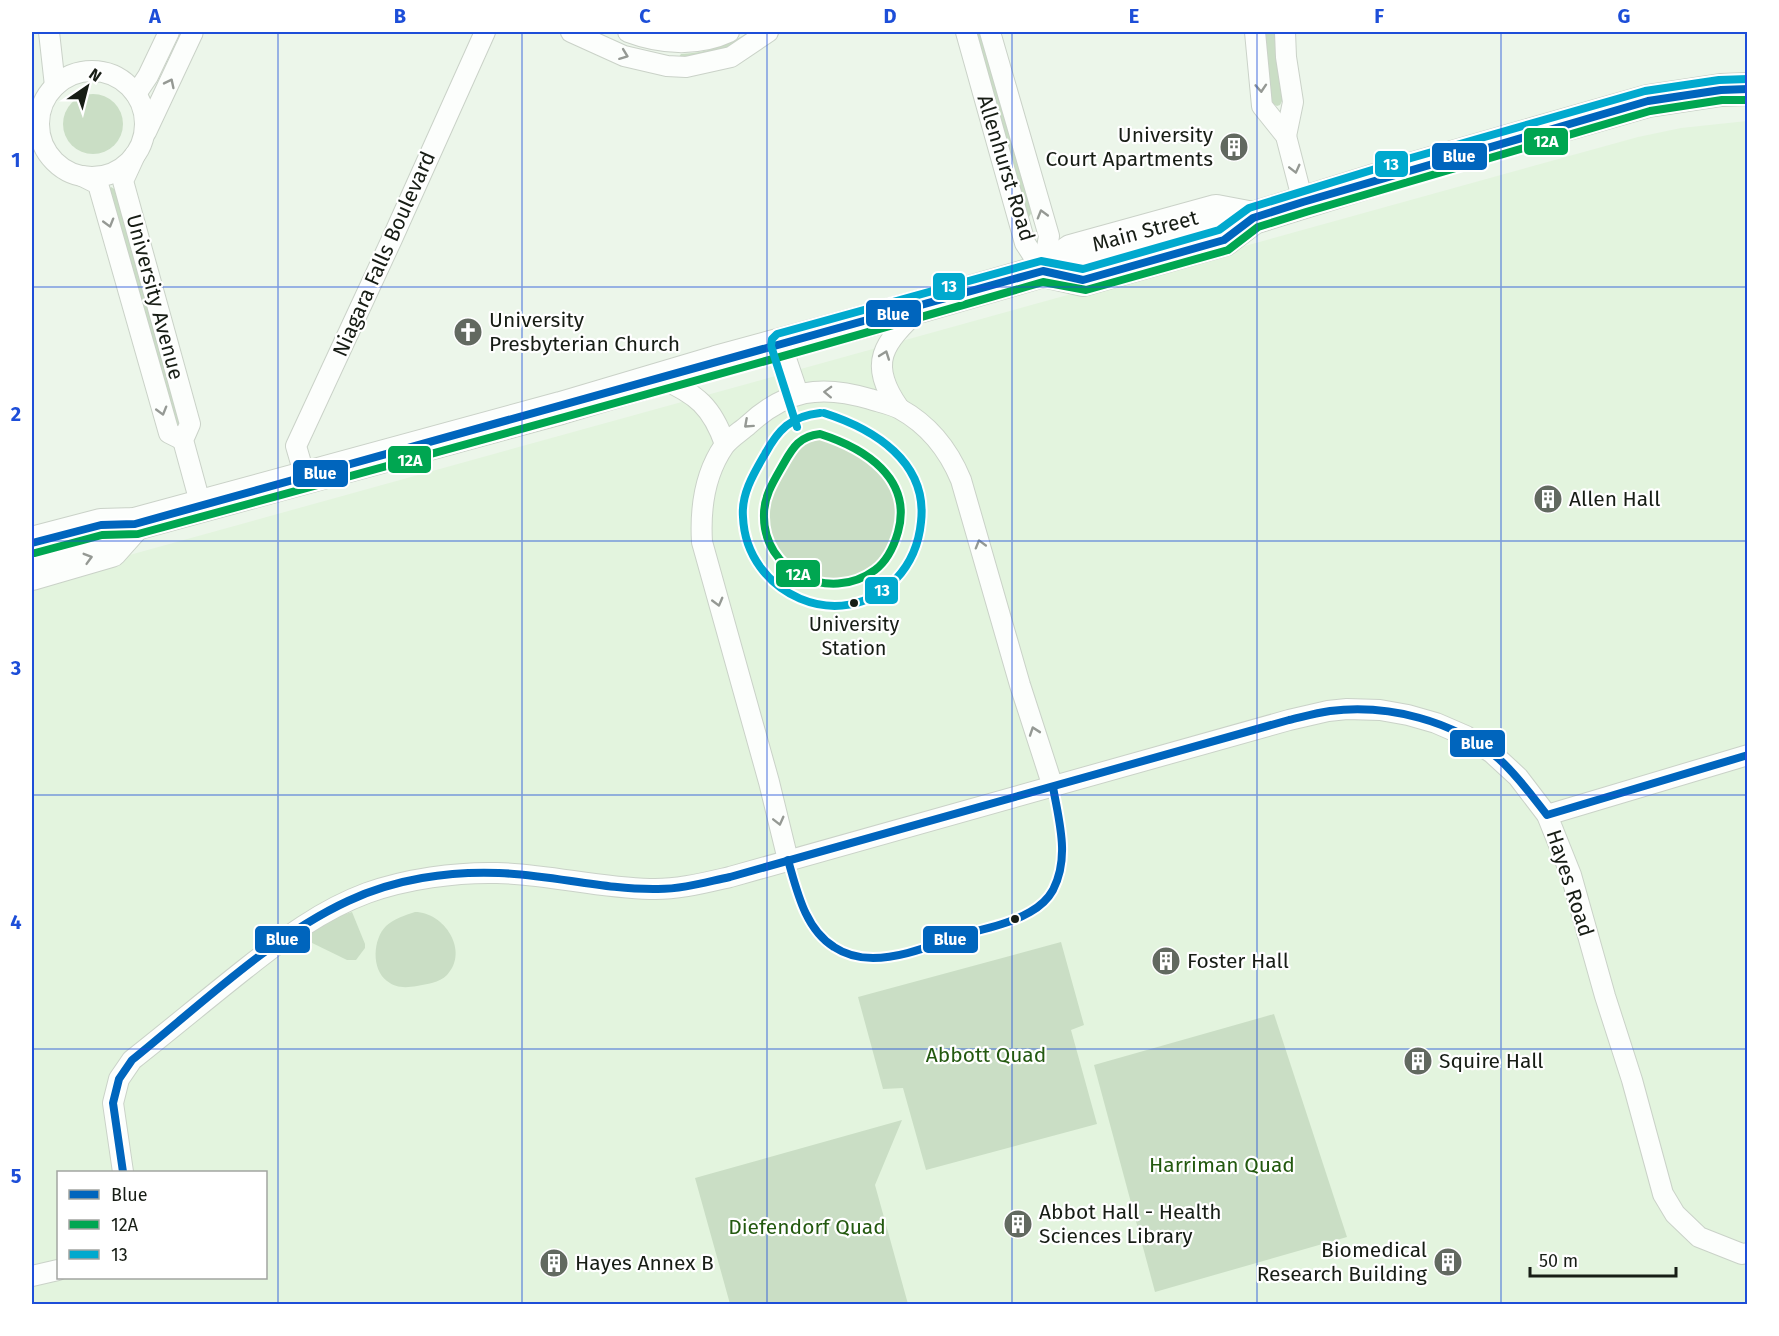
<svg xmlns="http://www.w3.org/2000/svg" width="1779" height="1336" font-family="'Fira Sans',sans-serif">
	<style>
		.built { fill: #e3f4de; fill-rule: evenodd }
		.green { fill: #cadec5 }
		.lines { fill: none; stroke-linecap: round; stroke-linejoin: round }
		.street-casing { stroke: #cad2c8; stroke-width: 22 }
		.primary-casing { stroke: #cad2c8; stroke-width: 34 }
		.street { stroke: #fcfefc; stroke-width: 20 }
		.primary { stroke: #fcfefc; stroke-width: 32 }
		.bus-1-casing { stroke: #fff; stroke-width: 12 }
		.bus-2-casing { stroke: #fff; stroke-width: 12 }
		.bus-3-casing { stroke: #fff; stroke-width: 12 }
		.bus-1 { stroke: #0065bd; stroke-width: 8 }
		.bus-2 { stroke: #00a651; stroke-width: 8 }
		.bus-3 { stroke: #00a9ce; stroke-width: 8 }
		.oneway { stroke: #959994 }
		.grid { fill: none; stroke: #1d4ed8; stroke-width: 1.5; stroke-opacity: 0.55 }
		.bus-dot { fill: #171d15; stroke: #fff; stroke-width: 2 }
		.labels { text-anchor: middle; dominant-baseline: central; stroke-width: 4.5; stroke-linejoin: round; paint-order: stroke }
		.bus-label { font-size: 20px; fill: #171d15; stroke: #fff }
		.poi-label { font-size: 21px; fill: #171d15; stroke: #fff; text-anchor: start }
		.street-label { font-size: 21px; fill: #171d15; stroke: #fff }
		.park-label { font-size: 21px; fill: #23590f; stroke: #fff }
		.line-badge { stroke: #fff; stroke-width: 2 }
		.badge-label { font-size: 16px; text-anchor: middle; font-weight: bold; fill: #fff }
		.neatline { fill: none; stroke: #1d4ed8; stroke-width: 2 }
		.grid-label { font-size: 20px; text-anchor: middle; font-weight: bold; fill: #1d4ed8 }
	</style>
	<rect width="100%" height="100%" fill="#ecf6ea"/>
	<path class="built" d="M 1747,121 L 1747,1304 L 32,1304 L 32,582 L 1638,137 L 1681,128 ZM 58,1172 L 266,1172 L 266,1278 L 58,1278 Z"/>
	<g class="green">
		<path d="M 749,32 L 760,32 L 710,57 L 678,58 L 681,54 C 707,53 727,45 749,32 Z"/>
		<path d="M 974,32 L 981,32 L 1032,212 L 1029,217 L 1027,216 Z"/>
		<path d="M 1265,32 L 1277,32 L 1283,99 L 1280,105 L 1277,106 L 1273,104 C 1265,82 1266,55 1265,32 Z"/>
		<circle cx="93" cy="124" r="30"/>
		<path d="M 111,187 L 116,190 L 181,425 L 176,430 L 109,189 Z"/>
		<path d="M 818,439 C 829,440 837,445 847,450 C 858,456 872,463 881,473 C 900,494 907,534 886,557 C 878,567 870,574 858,579 C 811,599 759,553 769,505 C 771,491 779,479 786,467 C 794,452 800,441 818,439 Z"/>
		<path d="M 352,912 L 365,944 L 365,948 L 356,960 L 347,960 L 306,940 L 305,935 L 339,916 Z"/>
		<path d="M 415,912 C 444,912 470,951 447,975 C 439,983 427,984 417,986 C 405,988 396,988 387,981 C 371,969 373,939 386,926 C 394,919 405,915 415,912 Z"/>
		<path d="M 1061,942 L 1084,1025 L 1071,1030 L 1097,1124 L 926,1170 L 903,1088 L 883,1089 L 858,997 Z"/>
		<path d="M 1274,1014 L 1347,1237 L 1155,1292 L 1094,1065 Z"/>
		<path d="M 902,1120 L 875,1185 L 908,1304 L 730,1304 L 695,1178 Z"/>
	</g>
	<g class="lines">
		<g class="street-casing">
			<g id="street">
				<path d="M 49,32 L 55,86"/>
				<path d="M 571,32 L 624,56 L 667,66 L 686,67 L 731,57 L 768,32"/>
				<path d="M 628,32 C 660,44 697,47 729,32"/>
				<path d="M 966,32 L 1025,243 L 1043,271"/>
				<path d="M 990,32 L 1049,236 L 1043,271"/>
				<path d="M 1255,32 L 1262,106 L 1286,136 L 1303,202"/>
				<path d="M 1285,32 L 1286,57 L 1293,102 L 1286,136"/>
				<circle cx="92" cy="124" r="53"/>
				<path d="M 136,94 L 148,76 L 169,32"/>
				<path d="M 146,132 L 193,32"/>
				<path d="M 135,155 L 123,181 L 190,424 L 183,440 L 201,506"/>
				<path d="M 82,176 L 98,184 L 169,433 L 183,440"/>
				<path d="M 781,344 L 798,394"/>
				<path d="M 660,378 C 697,394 712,407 725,444"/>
				<path d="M 899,408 C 867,363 883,343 920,309"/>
				<path d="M 305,477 L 296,446 L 392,239 L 485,32"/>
				<path d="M 1547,815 L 1748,755"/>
				<path d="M 788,860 L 769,782 L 702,542 C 700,508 704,475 724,446 C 730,438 740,432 748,425 C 786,390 820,384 870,399 C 879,402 891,404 900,409 C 929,425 949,451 961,480 L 1020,685 L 1053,787"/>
				<path d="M 123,1172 L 113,1103 L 119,1079 L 132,1060 C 170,1030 207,999 245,969 C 283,939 321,910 367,893 C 406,879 456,872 497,873 C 548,874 598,888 650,889 C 677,890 704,883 730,877 L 1289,720 L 1328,711 L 1347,709 L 1380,710 L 1408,715 L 1436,723 L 1466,736 L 1492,753 L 1518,777 L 1547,815 L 1571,875 L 1605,996 L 1632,1080 L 1663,1194 L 1675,1214 L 1699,1237 L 1742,1254 L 1748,1253"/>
				<path d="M 32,1276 L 58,1270"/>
			</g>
		</g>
		<g class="primary-casing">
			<g id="primary">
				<path d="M 1043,271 L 1083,280 L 1224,240 L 1253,218 L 1414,168 L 1648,101 L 1721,90 L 1748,89"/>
				<path d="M 32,543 L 101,525 L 135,524 L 561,408 L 716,362 L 925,305 L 1043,271 L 1071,251 L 1216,211 L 1253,218"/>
				<path d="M 32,574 L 111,551 L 135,524"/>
			</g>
		</g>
		<use href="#street" class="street"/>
		<use href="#primary" class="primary"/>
		<g class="bus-1-casing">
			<g id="bus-1">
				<path d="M 32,543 L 101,525 L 135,524 C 438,441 741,358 1043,271 L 1083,280 L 1224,240 L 1253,218 L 1303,202 L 1648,101 L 1721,90 L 1748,89"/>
				<path d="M 788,860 C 797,891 805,929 834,947 C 846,955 858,958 873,958 C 906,958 938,942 970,933 C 991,927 1011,923 1030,912 C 1039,907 1048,899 1053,890 C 1070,857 1059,822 1053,787"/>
				<path d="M 123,1172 L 113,1103 L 119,1079 L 132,1060 C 198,1007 272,936 348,901 C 394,879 449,871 499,873 C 553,875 605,890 658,889 C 683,889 706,882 730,877 L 1289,720 C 1302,717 1316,713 1330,711 C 1388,704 1453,720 1499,759 C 1517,775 1532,796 1547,815 L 1748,755"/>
			</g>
		</g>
		<g class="bus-2-casing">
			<g id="bus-2">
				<path d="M 820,434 C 864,448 913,478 898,532 C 894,546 887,561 875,570 C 829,604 762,571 764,514 C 764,495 775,479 784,463 C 793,447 800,436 820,434 Z"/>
				<path d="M 35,553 L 102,535 L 138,534 C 440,452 742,369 1043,282 L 1086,290 L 1228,250 L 1258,227 L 1306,212 L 1650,111 L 1722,100 L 1748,100"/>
			</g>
		</g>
		<g class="bus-3-casing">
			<g id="bus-3">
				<path d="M 820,413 C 791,416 778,430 765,454 C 754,473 741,494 743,517 C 746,594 841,637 896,579 C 911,563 919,543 921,522 C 928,462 874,429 824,413"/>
				<path d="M 797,427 L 771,346 L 772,339 L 777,334 L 1041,261 L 1083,269 L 1219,230 L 1249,208 L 1411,158 L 1645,91 L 1719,80 L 1748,79"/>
			</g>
		</g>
		<use href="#bus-1" class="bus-1"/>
		<use href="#bus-2" class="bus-2"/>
		<use href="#bus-3" class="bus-3"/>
	</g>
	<defs><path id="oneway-chevron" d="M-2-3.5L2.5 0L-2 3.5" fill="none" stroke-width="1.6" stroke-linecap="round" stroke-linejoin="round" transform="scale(1.5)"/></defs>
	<g class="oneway">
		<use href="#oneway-chevron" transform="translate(624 55) rotate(21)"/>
		<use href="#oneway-chevron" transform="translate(170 83) rotate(-64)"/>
		<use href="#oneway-chevron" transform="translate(1261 88) rotate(86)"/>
		<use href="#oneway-chevron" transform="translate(1295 169) rotate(76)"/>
		<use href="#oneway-chevron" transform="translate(1042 214) rotate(-106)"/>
		<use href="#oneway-chevron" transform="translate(109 223) rotate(74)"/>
		<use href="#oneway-chevron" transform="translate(885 355) rotate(-70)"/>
		<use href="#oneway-chevron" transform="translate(828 392) rotate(-178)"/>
		<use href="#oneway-chevron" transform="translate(162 411) rotate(74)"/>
		<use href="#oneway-chevron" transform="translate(748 424) rotate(138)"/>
		<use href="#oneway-chevron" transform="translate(980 544) rotate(-106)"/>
		<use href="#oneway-chevron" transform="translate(88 558) rotate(-16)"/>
		<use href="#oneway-chevron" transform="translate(718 602) rotate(75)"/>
		<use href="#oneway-chevron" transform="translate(1034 731) rotate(-109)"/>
		<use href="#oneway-chevron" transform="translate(779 821) rotate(76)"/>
	</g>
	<path class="grid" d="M 278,32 L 278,1304M 522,32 L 522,1304M 767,32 L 767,1304M 1012,32 L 1012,1304M 1257,32 L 1257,1304M 1501,32 L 1501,1304M 32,287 L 1748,287M 32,541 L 1748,541M 32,795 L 1748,795M 32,1049 L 1748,1049"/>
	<defs>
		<g id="building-disc" transform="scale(1.5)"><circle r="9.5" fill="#626960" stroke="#fff"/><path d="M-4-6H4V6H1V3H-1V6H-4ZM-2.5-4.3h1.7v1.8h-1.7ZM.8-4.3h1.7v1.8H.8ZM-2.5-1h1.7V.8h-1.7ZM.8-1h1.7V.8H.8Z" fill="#fff"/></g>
		<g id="church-disc" transform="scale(1.5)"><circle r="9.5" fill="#626960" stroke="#fff"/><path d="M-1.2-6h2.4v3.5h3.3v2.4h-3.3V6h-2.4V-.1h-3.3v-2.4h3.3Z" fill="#fff"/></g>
	</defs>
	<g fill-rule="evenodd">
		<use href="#building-disc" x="1234" y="147"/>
		<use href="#church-disc" x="468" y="332"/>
		<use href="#building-disc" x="1548" y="499"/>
		<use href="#building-disc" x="1166" y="961"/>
		<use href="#building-disc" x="1418" y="1061"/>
		<use href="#building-disc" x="1018" y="1224"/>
		<use href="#building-disc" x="1448" y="1262"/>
		<use href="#building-disc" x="554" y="1263"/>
	</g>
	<g class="bus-dot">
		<circle cx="854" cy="603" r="5"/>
		<circle cx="1015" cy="919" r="5"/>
	</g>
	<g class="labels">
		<g class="bus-label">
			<text x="854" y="624">University<tspan x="854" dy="24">Station</tspan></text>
		</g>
		<g class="poi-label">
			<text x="1213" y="135" text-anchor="end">University<tspan x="1213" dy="24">Court Apartments</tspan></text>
			<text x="489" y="320">University<tspan x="489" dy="24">Presbyterian Church</tspan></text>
			<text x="1569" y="499">Allen Hall</text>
			<text x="1187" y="961">Foster Hall</text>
			<text x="1439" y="1061">Squire Hall</text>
			<text x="1039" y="1212">Abbot Hall - Health<tspan x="1039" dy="24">Sciences Library</tspan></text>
			<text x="1427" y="1250" text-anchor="end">Biomedical<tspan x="1427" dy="24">Research Building</tspan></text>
			<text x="575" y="1263">Hayes Annex B</text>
		</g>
		<g class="street-label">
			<text transform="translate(1006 168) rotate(73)">Allenhurst Road</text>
			<text transform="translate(1145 231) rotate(-15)">Main Street</text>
			<text transform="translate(384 254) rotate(-66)">Niagara Falls Boulevard</text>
			<text transform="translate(155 297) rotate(75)">University Avenue</text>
			<text transform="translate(1570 883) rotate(72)">Hayes Road</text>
		</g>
		<g class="park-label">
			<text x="986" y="1055">Abbott Quad</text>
			<text x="1222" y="1165">Harriman Quad</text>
			<text x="807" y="1227">Diefendorf Quad</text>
		</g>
	</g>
	<g class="line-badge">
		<rect x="1523" y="127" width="46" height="29" rx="6" fill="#00a651"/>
		<rect x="1431" y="142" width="57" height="29" rx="6" fill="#0065bd"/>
		<rect x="1374" y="150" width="35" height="28" rx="6" fill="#00a9ce"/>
		<rect x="932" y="272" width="34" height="29" rx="6" fill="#00a9ce"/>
		<rect x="865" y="299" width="57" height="29" rx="6" fill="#0065bd"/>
		<rect x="387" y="445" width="45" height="29" rx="6" fill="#00a651"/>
		<rect x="292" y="459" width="57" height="29" rx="6" fill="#0065bd"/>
		<rect x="775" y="559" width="46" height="29" rx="6" fill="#00a651"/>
		<rect x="864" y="576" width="35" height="29" rx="6" fill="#00a9ce"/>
		<rect x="1449" y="729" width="57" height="29" rx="6" fill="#0065bd"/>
		<rect x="922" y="925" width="57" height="29" rx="6" fill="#0065bd"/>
		<rect x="254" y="925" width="57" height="29" rx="6" fill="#0065bd"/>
	</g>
	<g class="badge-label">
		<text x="1546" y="147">12A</text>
		<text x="1459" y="162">Blue</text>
		<text x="1391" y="170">13</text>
		<text x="949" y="292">13</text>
		<text x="893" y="320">Blue</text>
		<text x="410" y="466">12A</text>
		<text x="320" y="479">Blue</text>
		<text x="798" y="580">12A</text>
		<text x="882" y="596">13</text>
		<text x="1477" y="749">Blue</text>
		<text x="950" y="945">Blue</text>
		<text x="282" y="945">Blue</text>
	</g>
	<rect width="1779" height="1336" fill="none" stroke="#ffffff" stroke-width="66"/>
	<rect x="57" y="1171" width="210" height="108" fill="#ffffff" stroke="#a2a5a1" stroke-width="1.5"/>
	<rect x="69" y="1190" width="30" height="9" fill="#0065bd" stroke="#a2a5a1" stroke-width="1.5"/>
	<text x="111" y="1201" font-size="18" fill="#171d15">Blue</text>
	<rect x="69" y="1220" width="30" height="9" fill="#00a651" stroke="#a2a5a1" stroke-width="1.5"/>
	<text x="111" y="1231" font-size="18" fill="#171d15">12A</text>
	<rect x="69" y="1250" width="30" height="9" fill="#00a9ce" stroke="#a2a5a1" stroke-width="1.5"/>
	<text x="111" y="1261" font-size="18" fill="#171d15">13</text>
	<g transform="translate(87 87) rotate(35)" stroke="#ffffff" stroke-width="4.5" paint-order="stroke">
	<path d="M0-4.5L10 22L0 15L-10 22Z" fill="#171d15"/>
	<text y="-9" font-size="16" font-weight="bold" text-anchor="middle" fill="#171d15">N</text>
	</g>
	<path d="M1530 1267v9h146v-9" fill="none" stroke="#171d15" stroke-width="3"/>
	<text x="1539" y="1267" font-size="18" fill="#171d15" stroke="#ffffff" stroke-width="4.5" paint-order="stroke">50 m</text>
	<rect x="33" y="33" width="1713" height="1270" class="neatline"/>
	<g class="grid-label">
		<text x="155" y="23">A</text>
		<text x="400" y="23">B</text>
		<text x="645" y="23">C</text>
		<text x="890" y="23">D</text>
		<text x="1134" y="23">E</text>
		<text x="1379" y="23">F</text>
		<text x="1624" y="23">G</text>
		<text x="16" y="167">1</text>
		<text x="16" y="421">2</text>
		<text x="16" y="675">3</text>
		<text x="16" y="929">4</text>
		<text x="16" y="1183">5</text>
	</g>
</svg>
